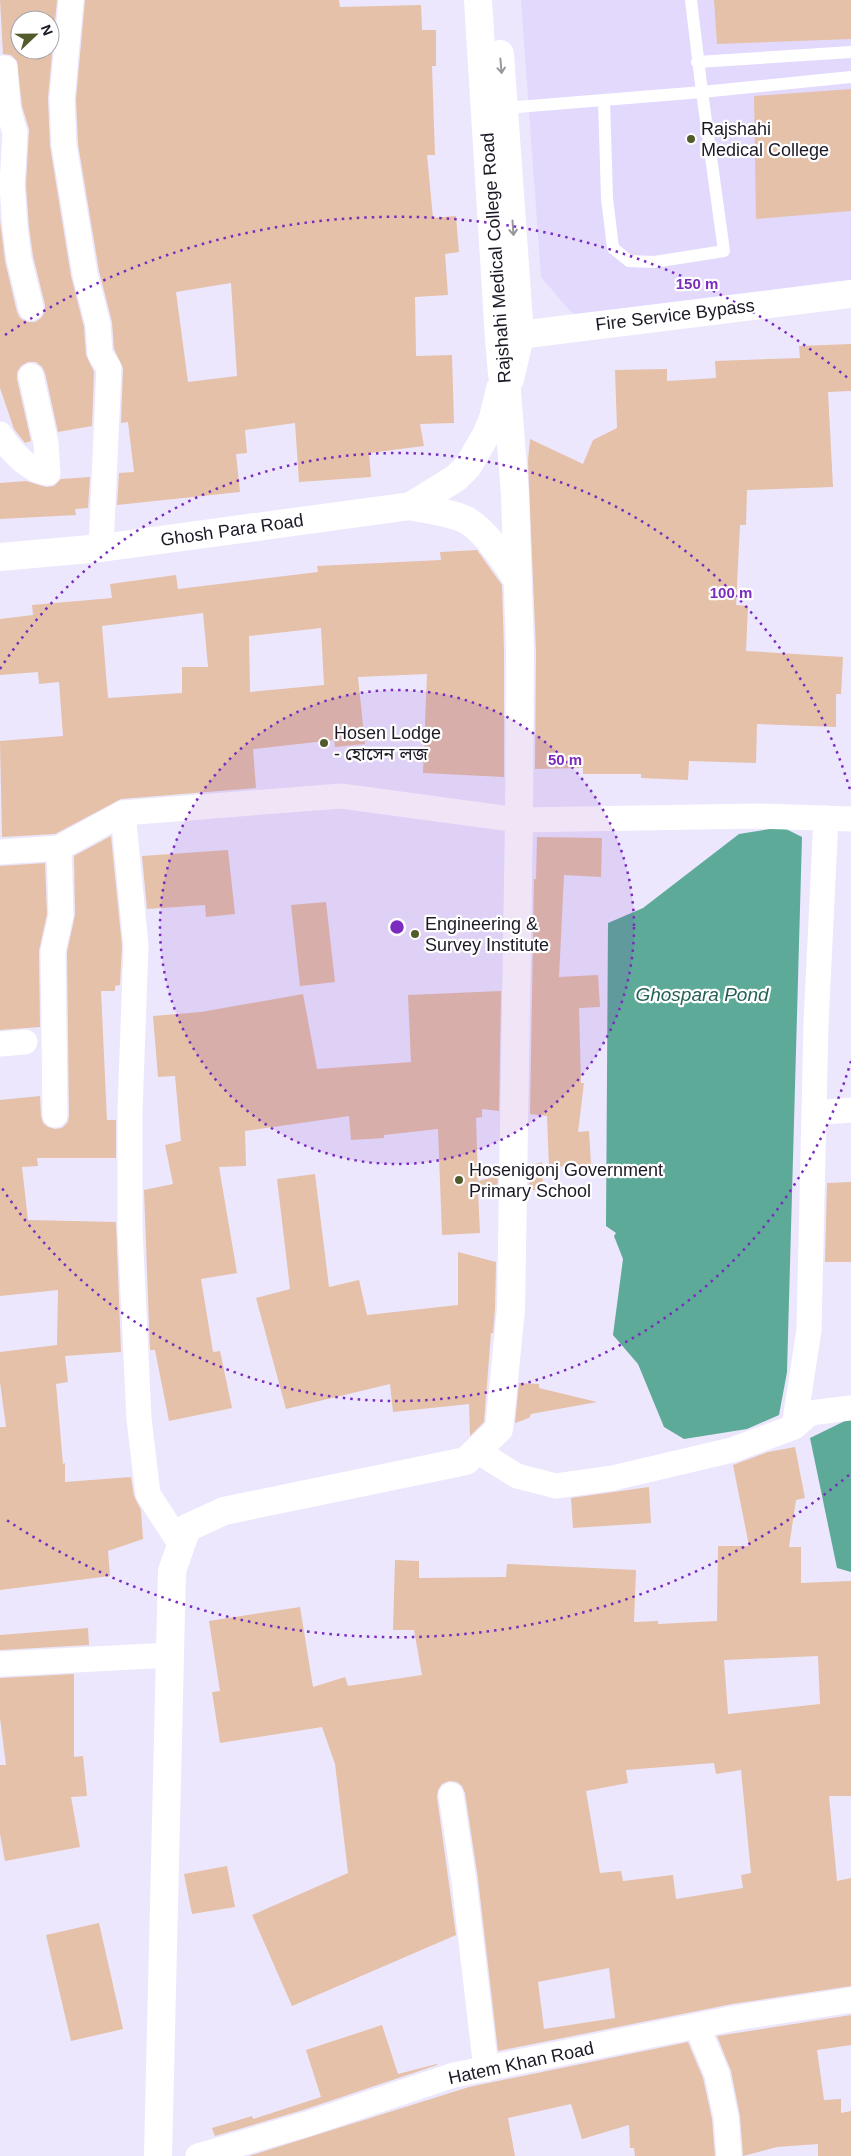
<svg xmlns="http://www.w3.org/2000/svg" width="851" height="2156" font-family="Helvetica,'Noto Sans Bengali',sans-serif">
	<style>
		.built { fill: #e2d9fd }
		.water { fill: #5daa99 }
		.building { fill: #e4c1a8; fill-rule: evenodd }
		.lines { fill: none; stroke-linecap: round; stroke-linejoin: round }
		.lane { stroke: #fff; stroke-width: 12 }
		.street { stroke: #fff; stroke-width: 25 }
		.secondary { stroke: #fff; stroke-width: 28 }
		.oneway { stroke: #99979d }
		.ring { fill: none; stroke: #7b2cbf; stroke-width: 2.5; stroke-dasharray: 2.5 5 }
		.poi-dot { fill: #525b2a; stroke: #fff; stroke-width: 2 }
		.labels { text-anchor: middle; dominant-baseline: central; stroke-width: 4.5; stroke-linejoin: round; paint-order: stroke }
		.poi-label { font-size: 18px; fill: #1c1825; stroke: #fff; text-anchor: start }
		.street-label { font-size: 18px; fill: #1c1825; stroke: #fff }
		.water-label { font-size: 19px; font-style: italic; fill: #236155; stroke: #fff }
		.centre { fill: #7b2cbf; stroke: #fff; stroke-width: 2.5 }
		.ring-label { font-size: 15px; text-anchor: middle; font-weight: bold; fill: #7b2cbf; stroke: #fff; stroke-width: 4.5; stroke-linejoin: round; paint-order: stroke }
	</style>
	<rect width="100%" height="100%" fill="#ede7fe"/>
	<path class="built" d="M 521,0 L 851,0 L 851,291 L 600,331 L 570,311 L 541,277 Z"/>
	<g class="water">
		<path d="M 782,827 L 802,837 L 787,1372 L 779,1415 L 747,1429 L 684,1439 L 664,1427 L 638,1364 L 613,1335 L 623,1259 L 614,1236 L 616,1233 L 606,1226 L 608,923 L 643,908 L 739,834 Z"/>
		<path d="M 851,1418 L 851,1572 L 837,1568 L 810,1438 Z"/>
	</g>
	<g class="building">
		<path d="M 0,0 L 57,0 L 48,98 L 50,146 L 71,276 L 84,327 L 86,355 L 94,372 L 92,426 L 58,432 L 45,373 L 42,367 L 36,362 L 28,362 L 21,366 L 17,372 L 17,379 L 31,441 L 25,443 L 14,429 L 0,388 L 0,220 L 5,261 L 17,312 L 20,318 L 27,322 L 35,322 L 41,318 L 45,312 L 45,305 L 33,256 L 29,227 L 26,185 L 29,129 L 22,106 L 17,61 L 11,55 L 3,54 ZM 20,20 L 50,20 L 50,50 L 20,50 Z"/>
		<path d="M 85,0 L 339,0 L 340,7 L 421,5 L 422,30 L 436,30 L 436,66 L 432,66 L 435,155 L 427,155 L 433,218 L 456,216 L 459,252 L 445,254 L 448,295 L 415,297 L 416,356 L 452,355 L 454,423 L 420,424 L 424,446 L 369,453 L 371,477 L 299,482 L 295,423 L 245,430 L 247,453 L 236,454 L 240,492 L 117,505 L 119,473 L 134,472 L 128,422 L 121,423 L 123,368 L 114,349 L 112,322 L 99,271 L 78,144 L 76,99 ZM 231,283 L 237,376 L 188,382 L 176,292 Z"/>
		<path d="M 714,0 L 851,0 L 851,39 L 717,44 Z"/>
		<path d="M 851,89 L 851,211 L 756,219 L 754,96 Z"/>
		<path d="M 851,344 L 851,391 L 828,392 L 833,487 L 747,490 L 746,525 L 740,525 L 736,605 L 748,606 L 746,651 L 843,657 L 841,694 L 836,694 L 836,727 L 757,724 L 756,763 L 689,761 L 688,780 L 641,778 L 641,774 L 583,774 L 583,768 L 535,769 L 536,651 L 528,461 L 530,439 L 583,464 L 593,440 L 617,428 L 615,370 L 667,369 L 667,381 L 716,378 L 715,361 L 800,358 L 799,346 Z"/>
		<path d="M 90,477 L 88,508 L 75,509 L 76,515 L 0,519 L 0,483 L 26,481 L 46,487 L 54,486 L 61,479 Z"/>
		<path d="M 477,550 L 502,585 L 504,651 L 504,777 L 423,773 L 427,674 L 358,677 L 365,744 L 335,747 L 334,740 L 253,749 L 256,788 L 121,799 L 55,834 L 2,837 L 0,741 L 63,736 L 59,682 L 39,684 L 38,672 L 0,675 L 0,619 L 33,615 L 32,605 L 112,598 L 110,584 L 176,575 L 178,589 L 318,572 L 317,566 L 441,560 L 440,552 ZM 203,613 L 208,667 L 182,667 L 182,693 L 108,698 L 102,626 ZM 321,628 L 324,685 L 250,692 L 249,636 Z"/>
		<path d="M 111,836 L 122,946 L 120,985 L 115,986 L 115,991 L 101,991 L 107,1120 L 116,1120 L 116,1158 L 37,1158 L 38,1166 L 22,1167 L 28,1220 L 116,1222 L 121,1352 L 65,1356 L 68,1382 L 56,1384 L 63,1464 L 65,1463 L 65,1482 L 131,1477 L 134,1496 L 141,1510 L 143,1539 L 108,1551 L 110,1576 L 0,1590 L 0,1427 L 6,1427 L 0,1382 L 0,1352 L 57,1345 L 58,1290 L 0,1296 L 0,1100 L 40,1096 L 41,1116 L 43,1123 L 48,1127 L 55,1129 L 62,1128 L 68,1122 L 69,1115 L 67,952 L 75,915 L 74,856 Z"/>
		<path d="M 537,837 L 602,838 L 601,877 L 564,875 L 559,977 L 598,975 L 600,1007 L 579,1008 L 581,1083 L 584,1083 L 578,1132 L 589,1131 L 591,1165 L 549,1167 L 547,1116 L 530,1114 L 534,879 L 536,879 Z"/>
		<path d="M 228,850 L 235,914 L 206,917 L 205,905 L 147,909 L 142,856 Z"/>
		<path d="M 45,863 L 47,914 L 39,951 L 40,1027 L 0,1030 L 0,866 Z"/>
		<path d="M 326,902 L 335,982 L 300,986 L 291,905 Z"/>
		<path d="M 501,991 L 499,1111 L 482,1109 L 482,1117 L 476,1118 L 478,1181 L 498,1176 L 497,1191 L 478,1191 L 480,1233 L 442,1235 L 438,1129 L 384,1135 L 384,1138 L 351,1140 L 349,1116 L 245,1131 L 246,1166 L 219,1167 L 237,1273 L 201,1279 L 213,1352 L 220,1351 L 232,1408 L 169,1421 L 155,1350 L 150,1350 L 144,1190 L 173,1184 L 165,1145 L 181,1141 L 175,1076 L 158,1077 L 153,1016 L 201,1012 L 303,994 L 317,1069 L 411,1062 L 408,995 Z"/>
		<path d="M 542,1162 L 543,1190 L 529,1190 L 529,1166 Z"/>
		<path d="M 315,1174 L 329,1287 L 359,1280 L 367,1315 L 458,1305 L 458,1252 L 496,1262 L 495,1308 L 493,1333 L 491,1333 L 484,1422 L 470,1436 L 469,1404 L 393,1412 L 390,1384 L 286,1409 L 256,1298 L 290,1289 L 277,1179 Z"/>
		<path d="M 851,1182 L 851,1262 L 825,1262 L 827,1183 Z"/>
		<path d="M 519,1383 L 539,1384 L 539,1388 L 597,1402 L 531,1414 L 529,1418 L 515,1423 Z"/>
		<path d="M 795,1447 L 805,1498 L 796,1500 L 789,1547 L 801,1547 L 801,1583 L 851,1581 L 851,1796 L 829,1796 L 837,1881 L 851,1878 L 851,1986 L 732,2004 L 498,2051 L 478,1879 L 465,1793 L 462,1786 L 457,1782 L 449,1781 L 442,1784 L 438,1790 L 437,1797 L 456,1935 L 292,2006 L 252,1915 L 348,1873 L 335,1764 L 322,1727 L 220,1743 L 212,1692 L 220,1691 L 209,1621 L 300,1607 L 313,1687 L 345,1677 L 348,1686 L 422,1675 L 414,1630 L 393,1630 L 395,1560 L 419,1561 L 419,1578 L 506,1577 L 507,1564 L 636,1570 L 634,1622 L 658,1621 L 658,1624 L 717,1621 L 718,1546 L 749,1546 L 733,1465 L 768,1452 ZM 818,1656 L 820,1704 L 728,1714 L 724,1660 ZM 714,1763 L 716,1774 L 741,1770 L 751,1873 L 741,1875 L 743,1888 L 676,1899 L 673,1875 L 623,1881 L 621,1871 L 600,1873 L 586,1791 L 628,1783 L 626,1770 ZM 609,1968 L 615,2018 L 544,2029 L 538,1982 Z"/>
		<path d="M 649,1487 L 651,1523 L 573,1528 L 571,1498 Z"/>
		<path d="M 88,1628 L 89,1645 L 0,1650 L 0,1635 Z"/>
		<path d="M 74,1674 L 74,1757 L 83,1756 L 87,1796 L 71,1797 L 80,1847 L 5,1861 L 0,1834 L 0,1765 L 6,1765 L 0,1718 L 0,1678 Z"/>
		<path d="M 227,1866 L 235,1907 L 192,1914 L 184,1874 Z"/>
		<path d="M 99,1923 L 123,2029 L 71,2041 L 46,1935 Z"/>
		<path d="M 851,2015 L 851,2045 L 817,2050 L 824,2100 L 841,2099 L 841,2113 L 851,2111 L 851,2156 L 818,2156 L 818,2144 L 777,2147 L 743,2156 L 740,2116 L 731,2071 L 717,2036 Z"/>
		<path d="M 382,2025 L 398,2074 L 437,2064 L 437,2065 L 303,2110 L 215,2136 L 212,2128 L 252,2116 L 253,2119 L 321,2097 L 306,2050 Z"/>
		<path d="M 688,2042 L 703,2078 L 712,2119 L 715,2156 L 635,2156 L 634,2148 L 630,2148 L 629,2125 L 582,2139 L 571,2104 L 508,2118 L 515,2156 L 249,2156 L 469,2087 Z"/>
	</g>
	<g class="lines">
		<g class="lane">
			<path d="M 691,0 L 702,92 L 851,77"/>
			<path d="M 697,62 L 851,52"/>
			<path d="M 505,108 L 702,92 L 724,251 L 654,262 L 629,261 L 613,248 L 607,198 L 604,100"/>
		</g>
		<g class="street">
			<path d="M 71,0 L 62,99 L 64,145 L 85,274 L 98,325 L 100,354 L 109,368 L 101,548"/>
			<path d="M 0,68 L 5,68 L 8,108 L 15,133 L 12,185 L 15,228 L 19,259 L 31,308"/>
			<path d="M 0,434 C 10,450 29,472 48,473 L 46,443 L 31,376"/>
			<path d="M 123,813 L 136,946 L 130,1110 L 130,1229 L 139,1419 L 148,1494 L 181,1545"/>
			<path d="M 0,852 L 59,848 L 123,813 L 341,796 L 519,820 L 758,816 L 851,819"/>
			<path d="M 0,1044 L 25,1042"/>
			<path d="M 814,1113 L 851,1110"/>
			<path d="M 55,1115 L 53,951 L 61,915 L 59,848"/>
			<path d="M 794,1427 L 809,1330 L 816,1024 L 826,818"/>
			<path d="M 477,1451 L 517,1476 L 556,1486 L 613,1478 L 732,1450 L 794,1427 L 810,1413 L 851,1408"/>
			<path d="M 0,1664 L 170,1655"/>
			<path d="M 451,1795 L 464,1881 L 486,2069"/>
			<path d="M 697,2026 L 717,2074 L 726,2117 L 729,2156"/>
			<path d="M 198,2156 L 307,2124 L 454,2075 L 735,2018 L 851,2000"/>
		</g>
		<g class="secondary">
			<path d="M 500,54 L 520,336 L 510,379"/>
			<path d="M 503,337 L 851,294"/>
			<path d="M 411,506 C 428,510 448,512 464,519 C 484,528 506,562 518,581"/>
			<path d="M 0,557 L 101,548 L 411,506 L 456,478 L 468,466 L 486,435 L 493,418 L 500,389"/>
			<path d="M 158,2156 L 172,1571 L 187,1528 L 224,1511 L 466,1461 L 499,1429 L 511,1309 L 519,820 L 520,651 L 515,494 L 507,392 L 502,374 L 499,338 L 478,0"/>
		</g>
	</g>
	<defs><path id="oneway-shaft" d="M-6 0H5M1.5-3L5.5 0L1.5 3" fill="none" stroke-width="1.6" stroke-linecap="round" stroke-linejoin="round" transform="scale(1.25)"/></defs>
	<g class="oneway">
		<use href="#oneway-shaft" transform="translate(501 66) rotate(85)"/>
		<use href="#oneway-shaft" transform="translate(513 228) rotate(86)"/>
	</g>
	<circle cx="397" cy="927" r="237" fill="#7b2cbf" fill-opacity=".12"/>
	<g class="ring">
		<circle cx="397" cy="927" r="237"/>
		<path d="M851 1061A473 473 0 0 1 0 1185M0 669A473 473 0 0 1 851 793"/>
		<path d="M849 1475A710 710 0 0 1 5 1519M5 335A710 710 0 0 1 849 379"/>
	</g>
	<g class="poi-dot">
		<circle cx="691" cy="139" r="5"/>
		<circle cx="324" cy="743" r="5"/>
		<circle cx="415" cy="934" r="5"/>
		<circle cx="459" cy="1180" r="5"/>
	</g>
	<g class="labels">
		<g class="poi-label">
			<text x="701" y="129">Rajshahi<tspan x="701" dy="21">Medical College</tspan></text>
			<text x="334" y="733">Hosen Lodge<tspan x="334" dy="21">- হোসেন লজ</tspan></text>
			<text x="425" y="924">Engineering &amp;<tspan x="425" dy="21">Survey Institute</tspan></text>
			<text x="469" y="1170">Hosenigonj Government<tspan x="469" dy="21">Primary School</tspan></text>
		</g>
		<g class="street-label">
			<text transform="translate(496 258) rotate(-94)">Rajshahi Medical College Road</text>
			<text transform="translate(675 315) rotate(-7)">Fire Service Bypass</text>
			<text transform="translate(232 530) rotate(-8)">Ghosh Para Road</text>
			<text transform="translate(521 2063) rotate(-12)">Hatem Khan Road</text>
		</g>
		<g class="water-label">
			<text x="702" y="994">Ghospara Pond</text>
		</g>
	</g>
	<circle cx="397" cy="927" r="8" class="centre"/>
	<g class="ring-label">
		<text x="697" y="289">150 m</text>
		<text x="731" y="598">100 m</text>
		<text x="565" y="765">50 m</text>
	</g>
	<g transform="translate(35 35) rotate(68)"><circle r="24" fill="#ffffff" stroke="#a4a3a8"/>
	<path d="M0-4L9 19L0 12L-9 19Z" fill="#525b2a"/>
	<text y="-8" font-size="14" font-weight="bold" text-anchor="middle" fill="#1c1825">N</text>
	</g>
</svg>
